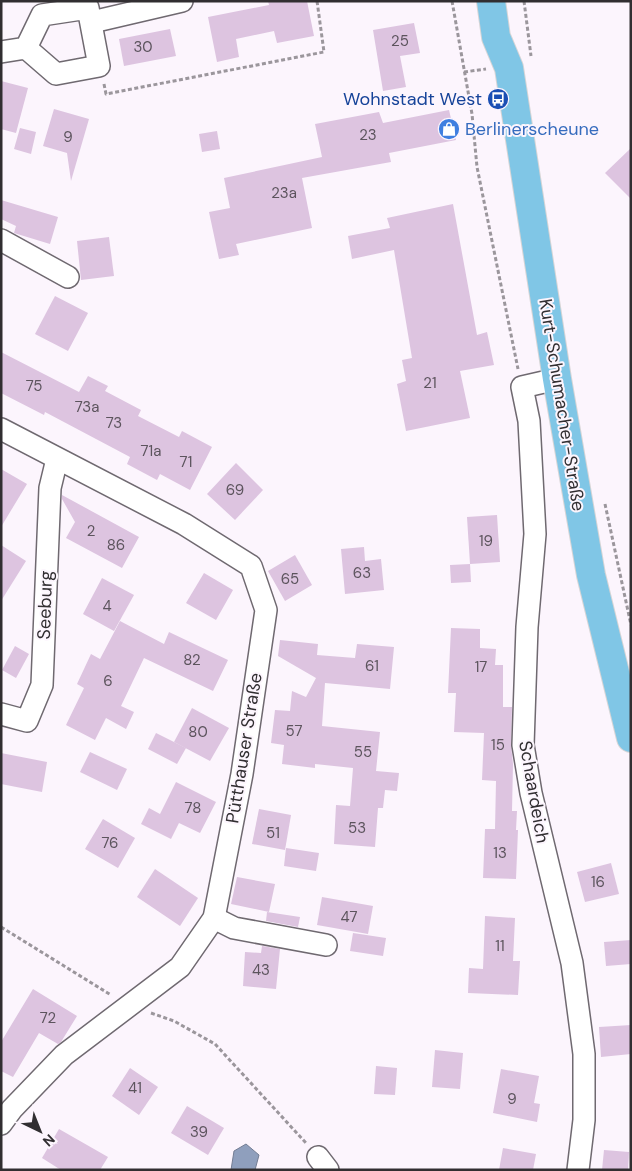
<svg xmlns="http://www.w3.org/2000/svg" width="632" height="1171" font-family="'DM Sans',sans-serif">
	<style>
		.water { fill: #8f9fbd; stroke: #737d93 }
		.building { fill: #ddc4e0 }
		.lines { fill: none; stroke-linecap: round; stroke-linejoin: round }
		.minor-casing { stroke: #6f6970; stroke-width: 24 }
		.major-casing { stroke: #d6d5d6; stroke-width: 30 }
		.path { stroke: #9b969c; stroke-width: 3; stroke-dasharray: 4 2.5; stroke-linecap: butt }
		.minor { stroke: #fff; stroke-width: 21 }
		.major { stroke: #80c6e6; stroke-width: 28 }
		.labels { text-anchor: middle; dominant-baseline: central; stroke-width: 4; stroke-linejoin: round; paint-order: stroke }
		.number-label { font-size: 15px; fill: #5c545d }
		.transit-label { font-size: 18px; fill: #164399; stroke: #fcf5fd; text-anchor: end }
		.shop-label { font-size: 18px; fill: #366cbe; stroke: #fcf5fd; text-anchor: start }
		.street-label { font-size: 18px; fill: #312e31; stroke: #fcf5fd }
	</style>
	<rect width="100%" height="100%" fill="#fcf5fd"/>
	<path class="water" d="M 246,1144 L 259,1155 L 255,1170 L 231,1170 L 234,1151 Z"/>
	<g class="building">
		<path d="M 268,1 L 307,1 L 314,36 L 277,43 L 274,31 L 236,39 L 239,57 L 217,62 L 208,17 L 269,5 Z"/>
		<path d="M 414,23 L 420,53 L 400,56 L 406,87 L 383,91 L 373,30 Z"/>
		<path d="M 170,29 L 176,56 L 124,66 L 119,39 Z"/>
		<path d="M 1,81 L 28,88 L 16,133 L 1,129 Z"/>
		<path d="M 54,109 L 89,119 L 71,181 L 67,153 L 43,146 Z"/>
		<path d="M 449,110 L 456,140 L 389,153 L 391,162 L 302,178 L 312,228 L 236,244 L 239,255 L 219,259 L 209,212 L 230,208 L 224,178 L 322,157 L 315,124 L 379,112 L 383,123 Z"/>
		<path d="M 20,128 L 36,132 L 31,154 L 14,149 Z"/>
		<path d="M 217,131 L 220,149 L 202,152 L 199,134 Z"/>
		<path d="M 631,148 L 631,199 L 605,173 Z"/>
		<path d="M 1,200 L 58,217 L 50,244 L 14,233 L 16,226 L 1,219 Z"/>
		<path d="M 453,204 L 477,335 L 487,332 L 494,365 L 460,371 L 470,418 L 406,431 L 397,384 L 406,381 L 402,360 L 412,358 L 394,250 L 352,259 L 348,236 L 390,228 L 387,218 Z"/>
		<path d="M 109,237 L 114,276 L 81,280 L 77,241 Z"/>
		<path d="M 55,296 L 88,313 L 68,351 L 35,334 Z"/>
		<path d="M 1,352 L 79,392 L 88,376 L 108,386 L 105,391 L 141,410 L 138,416 L 179,437 L 182,431 L 212,447 L 190,490 L 160,474 L 157,480 L 127,464 L 130,457 L 45,412 L 44,415 L 1,393 Z"/>
		<path d="M 236,463 L 263,490 L 235,520 L 207,494 Z"/>
		<path d="M 1,469 L 27,484 L 1,527 Z"/>
		<path d="M 62,495 L 139,537 L 122,568 L 66,538 L 75,522 L 62,499 Z"/>
		<path d="M 497,515 L 500,562 L 470,564 L 467,517 Z"/>
		<path d="M 1,545 L 26,561 L 1,601 Z"/>
		<path d="M 364,547 L 365,561 L 381,559 L 384,590 L 345,594 L 341,549 Z"/>
		<path d="M 295,555 L 312,585 L 285,601 L 268,571 Z"/>
		<path d="M 470,564 L 471,582 L 451,583 L 450,565 Z"/>
		<path d="M 204,573 L 233,590 L 216,620 L 186,603 Z"/>
		<path d="M 102,578 L 134,595 L 114,631 L 83,614 Z"/>
		<path d="M 120,621 L 164,644 L 169,632 L 228,660 L 213,691 L 144,658 L 121,706 L 134,712 L 126,729 L 106,718 L 95,740 L 66,725 L 84,688 L 77,684 L 91,654 L 100,659 Z"/>
		<path d="M 451,628 L 480,629 L 480,648 L 496,649 L 495,665 L 503,665 L 503,707 L 512,707 L 511,745 L 513,764 L 512,811 L 517,811 L 516,830 L 518,830 L 516,879 L 483,878 L 485,829 L 495,829 L 496,781 L 482,780 L 484,733 L 454,732 L 456,693 L 448,693 Z"/>
		<path d="M 280,640 L 318,644 L 317,655 L 355,658 L 357,644 L 394,647 L 390,689 L 325,683 L 322,726 L 380,732 L 376,771 L 399,773 L 397,791 L 385,790 L 383,808 L 378,808 L 375,847 L 334,844 L 336,805 L 350,806 L 353,768 L 315,764 L 315,768 L 282,764 L 284,745 L 271,743 L 275,710 L 290,711 L 292,691 L 306,697 L 316,678 L 278,656 Z"/>
		<path d="M 15,646 L 29,654 L 16,678 L 2,670 Z"/>
		<path d="M 192,708 L 229,728 L 210,761 L 174,742 Z"/>
		<path d="M 156,733 L 186,748 L 177,764 L 148,749 Z"/>
		<path d="M 90,752 L 127,769 L 117,790 L 80,772 Z"/>
		<path d="M 1,753 L 47,762 L 42,792 L 1,784 Z"/>
		<path d="M 176,782 L 216,802 L 200,833 L 179,823 L 171,839 L 141,824 L 149,808 L 160,814 Z"/>
		<path d="M 259,809 L 291,815 L 285,850 L 252,844 Z"/>
		<path d="M 103,819 L 135,838 L 118,868 L 85,849 Z"/>
		<path d="M 286,848 L 319,853 L 316,871 L 284,866 Z"/>
		<path d="M 611,863 L 619,894 L 585,902 L 577,872 Z"/>
		<path d="M 155,869 L 198,898 L 180,926 L 137,897 Z"/>
		<path d="M 237,877 L 275,884 L 269,912 L 231,904 Z"/>
		<path d="M 322,897 L 373,906 L 368,934 L 317,925 Z"/>
		<path d="M 267,912 L 300,917 L 298,927 L 266,921 Z"/>
		<path d="M 485,916 L 515,918 L 513,961 L 520,961 L 518,995 L 468,993 L 469,968 L 483,969 Z"/>
		<path d="M 353,933 L 386,938 L 383,956 L 350,951 Z"/>
		<path d="M 631,940 L 631,964 L 606,966 L 604,942 Z"/>
		<path d="M 262,946 L 280,949 L 276,989 L 243,986 L 245,952 L 261,953 Z"/>
		<path d="M 33,989 L 77,1016 L 61,1042 L 58,1044 L 39,1033 L 13,1077 L 1,1071 L 1,1042 Z"/>
		<path d="M 631,1025 L 631,1054 L 601,1057 L 599,1027 Z"/>
		<path d="M 435,1050 L 463,1053 L 460,1089 L 432,1087 Z"/>
		<path d="M 376,1066 L 397,1068 L 395,1095 L 374,1094 Z"/>
		<path d="M 130,1068 L 158,1087 L 139,1115 L 112,1096 Z"/>
		<path d="M 501,1069 L 539,1076 L 534,1103 L 540,1104 L 537,1122 L 493,1113 Z"/>
		<path d="M 187,1106 L 224,1128 L 208,1155 L 171,1133 Z"/>
		<path d="M 59,1129 L 108,1157 L 100,1170 L 61,1170 L 42,1158 Z"/>
		<path d="M 503,1148 L 536,1154 L 533,1170 L 499,1170 Z"/>
		<path d="M 604,1150 L 629,1152 L 628,1170 L 602,1170 Z"/>
	</g>
	<g class="lines">
		<g class="minor-casing">
			<g id="minor">
				<path d="M 92,22 L 182,1"/>
				<path d="M 1,52 L 26,48 L 56,74 L 99,66 L 88,8 L 42,15 L 26,48"/>
				<path d="M 1,240 L 68,277"/>
				<path d="M 557,379 L 522,387 L 529,421 L 535,534 L 527,627 L 523,745 L 531,793 L 572,963 L 584,1054 L 584,1120 L 578,1170"/>
				<path d="M 1,429 L 184,524 L 251,566 L 266,610 L 242,774 L 214,918 L 180,967 L 64,1055 L 12,1109 L 1,1124"/>
				<path d="M 1,714 L 27,721 L 42,685 L 50,488 L 57,459"/>
				<path d="M 214,918 L 234,928 L 326,945"/>
				<path d="M 318,1157 L 328,1170"/>
			</g>
		</g>
		<g class="major-casing">
			<path id="major" d="M 491,1 L 496,37 L 509,68 L 557,379 L 591,575 L 631,738"/>
		</g>
		<g class="path">
			<path d="M 452,1 L 472,114 L 477,167 L 518,369"/>
			<path d="M 524,1 L 531,56"/>
			<path d="M 464,72 L 486,69"/>
			<path d="M 104,84 L 106,94 L 324,52 L 317,1"/>
			<path d="M 605,504 L 631,625"/>
			<path d="M 1,927 L 111,995"/>
			<path d="M 151,1013 L 174,1021 L 215,1044 L 306,1143"/>
		</g>
		<use href="#minor" class="minor"/>
		<use href="#major" class="major"/>
	</g>
	<defs>
		<g id="bus-disc" transform="scale(1.125)"><circle r="9.5" fill="#1a4fb4" stroke="#fcf5fd"/><path d="M-5-6H5V4H4V6H2V4H-2V6H-4V4H-5ZM-3.5-4V0h7V-4ZM-3.5 1.2v1.5H-2V1.2ZM2 1.2v1.5H3.5V1.2Z" fill="#fff"/></g>
		<g id="shop-disc" transform="scale(1.125)"><circle r="9.5" fill="#3f7fe0" stroke="#fcf5fd"/><path d="M-5-2.5h2.3a2.7 3.5 0 0 1 5.4 0H5L5.5 6h-11ZM-1.5-2.5h3a1.5 2.3 0 0 0-3 0Z" fill="#fff"/></g>
	</defs>
	<g fill-rule="evenodd">
		<use href="#bus-disc" x="498" y="99"/>
		<use href="#shop-disc" x="449" y="129"/>
	</g>
	<g class="labels">
		<g class="number-label">
			<text x="400" y="41">25</text>
			<text x="143" y="47">30</text>
			<text x="368" y="135">23</text>
			<text x="68" y="137">9</text>
			<text x="284" y="193">23a</text>
			<text x="430" y="383">21</text>
			<text x="34" y="386">75</text>
			<text x="87" y="407">73a</text>
			<text x="114" y="423">73</text>
			<text x="151" y="451">71a</text>
			<text x="186" y="462">71</text>
			<text x="235" y="490">69</text>
			<text x="91" y="531">2</text>
			<text x="486" y="541">19</text>
			<text x="116" y="545">86</text>
			<text x="362" y="573">63</text>
			<text x="290" y="579">65</text>
			<text x="107" y="606">4</text>
			<text x="192" y="660">82</text>
			<text x="372" y="666">61</text>
			<text x="481" y="667">17</text>
			<text x="108" y="681">6</text>
			<text x="294" y="731">57</text>
			<text x="198" y="732">80</text>
			<text x="498" y="745">15</text>
			<text x="363" y="752">55</text>
			<text x="193" y="808">78</text>
			<text x="357" y="828">53</text>
			<text x="273" y="833">51</text>
			<text x="110" y="843">76</text>
			<text x="500" y="853">13</text>
			<text x="598" y="882">16</text>
			<text x="349" y="917">47</text>
			<text x="500" y="946">11</text>
			<text x="261" y="970">43</text>
			<text x="48" y="1018">72</text>
			<text x="135" y="1088">41</text>
			<text x="512" y="1099">9</text>
			<text x="199" y="1132">39</text>
		</g>
		<g class="transit-label">
			<text x="482" y="99">Wohnstadt West</text>
		</g>
		<g class="shop-label">
			<text x="465" y="129">Berlinerscheune</text>
		</g>
		<g class="street-label">
			<text transform="translate(562 405) rotate(81)">Kurt-Schumacher-Straße</text>
			<text transform="translate(45 605) rotate(-88)">Seeburg</text>
			<text transform="translate(244 748) rotate(-81)">Pütthauser Straße</text>
			<text transform="translate(534 792) rotate(80)">Schaardeich</text>
		</g>
	</g>
	<rect width="632" height="1171" fill="none" stroke="#312e31" stroke-width="5"/>
	<g transform="translate(40 1131) rotate(137)" stroke="#fcf5fd" stroke-width="4" paint-order="stroke">
	<path d="M0-4L9 19L0 12L-9 19Z" fill="#312e31"/>
	<text y="-8" font-size="14" font-weight="bold" text-anchor="middle" fill="#312e31">N</text>
	</g>
</svg>
